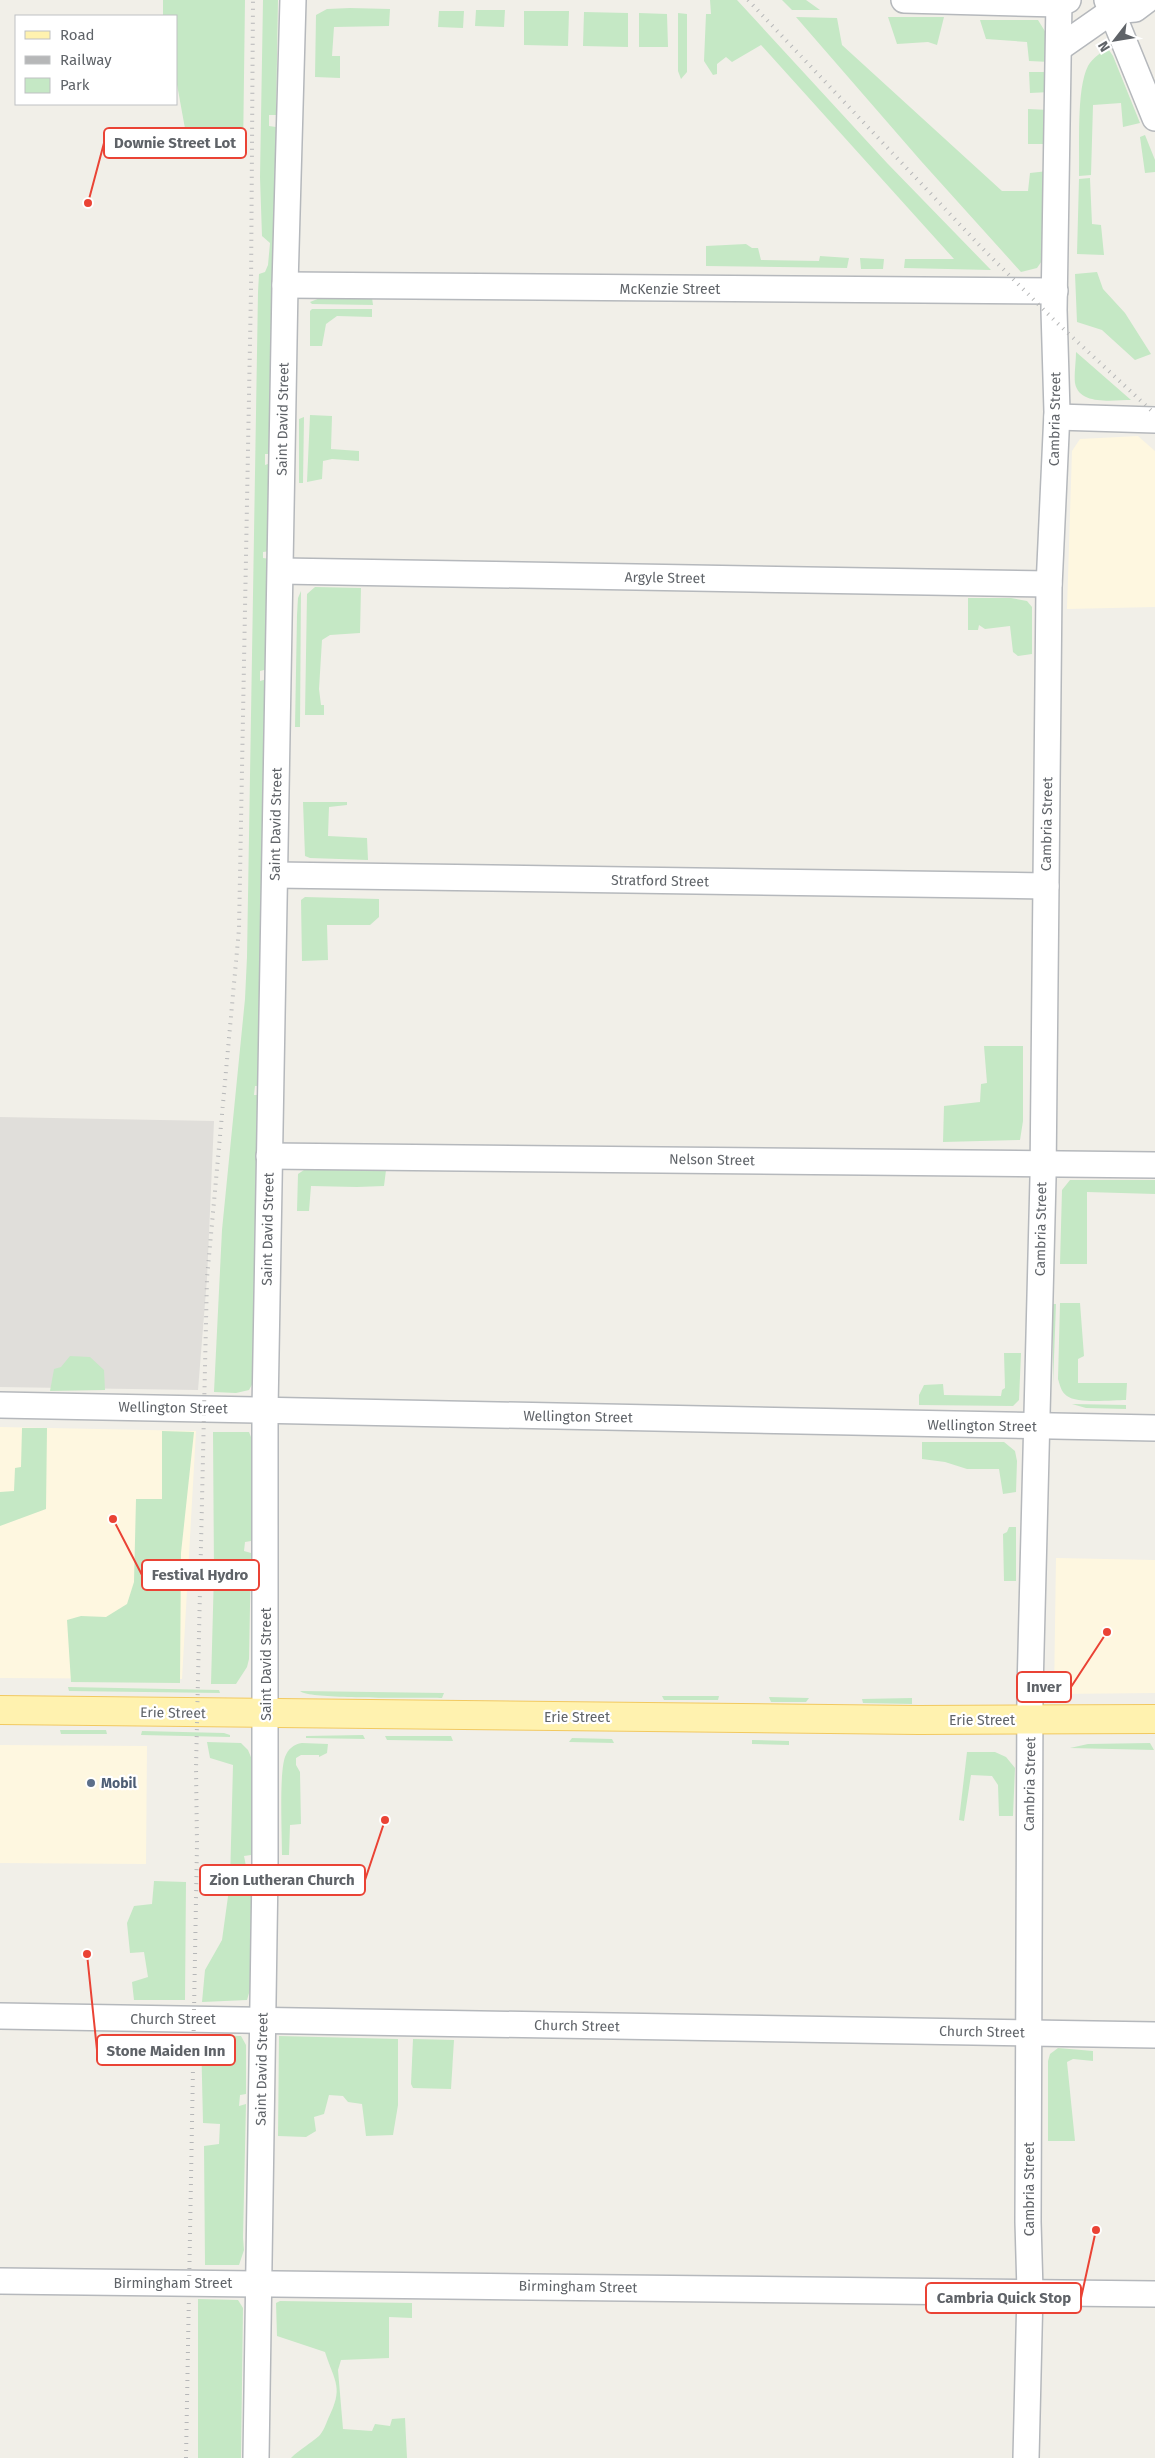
<svg xmlns="http://www.w3.org/2000/svg" width="1155" height="2458" font-family="'Fira Sans',sans-serif">
	<style>
		.commercial { fill: #fef7e0 }
		.industrial { fill: #e0deda }
		.green { fill: #c5e8c5 }
		.lines { fill: none; stroke-linecap: round; stroke-linejoin: round }
		.minor-casing { stroke: #b5b8bc; stroke-width: 28 }
		.major-casing { stroke: #f2c960; stroke-width: 30 }
		.minor { stroke: #fff; stroke-width: 25 }
		.major { stroke: #fff2af; stroke-width: 28 }
		.rail { stroke: #b6b7b8; stroke-width: 4; stroke-dasharray: 1 6; stroke-linecap: butt }
		.service-dot { fill: #5c6f8a; stroke: #fff; stroke-width: 2 }
		.labels { text-anchor: middle; dominant-baseline: central; stroke-width: 4.5; stroke-linejoin: round; paint-order: stroke }
		.street-label { font-size: 14px; fill: #5f6368; stroke: #fff }
		.service-label { font-size: 14px; font-weight: bold; fill: #4e5e75; stroke: #fff; text-anchor: start }
		.leader { fill: none; stroke: #ea4335; stroke-width: 2 }
		.callout-dot { fill: #ea4335; stroke: #fff; stroke-width: 2 }
		.callout { fill: #fff; stroke: #ea4335; stroke-width: 2 }
		.callout-label { font-size: 15px; text-anchor: middle; font-weight: bold; fill: #5f6368 }
	</style>
	<rect width="100%" height="100%" fill="#f1efe8"/>
	<g class="commercial">
		<path d="M 1138,436 L 1155,451 L 1155,607 L 1067,609 L 1072,451 L 1080,439 Z"/>
		<path d="M 0,1427 L 196,1431 L 182,1679 L 0,1678 Z"/>
		<path d="M 1056,1558 L 1155,1560 L 1155,1693 L 1054,1694 Z"/>
		<path d="M 0,1745 L 147,1746 L 146,1864 L 0,1863 Z"/>
	</g>
	<path class="industrial" d="M 0,1117 L 214,1121 L 207,1278 L 198,1390 L 0,1387 Z"/>
	<g class="green">
		<path d="M 163,0 L 245,0 L 243,153 L 199,151 L 198,131 L 186,134 L 176,79 L 176,16 L 163,16 Z"/>
		<path d="M 263,0 L 278,0 L 276,115 L 269,115 L 269,126 L 276,127 L 271,454 L 265,454 L 265,465 L 271,463 L 271,551 L 263,552 L 263,558 L 270,559 L 268,669 L 260,671 L 260,681 L 267,679 L 264,718 L 268,718 L 261,1086 L 255,1086 L 254,1095 L 261,1095 L 255,1379 L 249,1390 L 236,1393 L 214,1392 L 222,1230 L 245,999 L 247,957 L 258,292 L 259,274 L 265,272 L 268,265 L 270,243 L 262,236 L 260,177 Z"/>
		<path d="M 710,0 L 737,0 L 887,163 L 991,270 L 904,268 L 905,259 L 954,259 L 761,45 L 732,62 L 726,57 L 717,64 L 717,74 L 713,75 L 704,61 L 706,14 L 711,14 Z"/>
		<path d="M 782,0 L 806,0 L 820,10 L 792,10 Z"/>
		<path d="M 350,8 L 390,9 L 389,26 L 334,27 L 332,56 L 340,56 L 340,78 L 315,77 L 316,15 L 327,9 Z"/>
		<path d="M 476,10 L 505,10 L 504,27 L 475,26 Z"/>
		<path d="M 439,11 L 464,11 L 463,28 L 438,27 Z"/>
		<path d="M 524,11 L 569,11 L 568,46 L 524,45 Z"/>
		<path d="M 584,12 L 628,13 L 628,47 L 583,46 Z"/>
		<path d="M 639,13 L 667,14 L 668,47 L 639,47 Z"/>
		<path d="M 678,13 L 687,14 L 687,72 L 681,79 L 678,71 Z"/>
		<path d="M 796,17 L 837,18 L 842,45 L 1002,191 L 1028,191 L 1030,173 L 1048,171 L 1046,255 L 1037,268 L 1021,272 L 921,161 Z"/>
		<path d="M 888,17 L 944,17 L 937,45 L 928,42 L 897,44 Z"/>
		<path d="M 980,20 L 1038,20 L 1046,33 L 1050,33 L 1050,62 L 1029,61 L 1027,42 L 986,39 Z"/>
		<path d="M 1104,50 L 1109,50 L 1113,56 L 1140,123 L 1123,127 L 1121,103 L 1093,105 L 1091,175 L 1079,176 C 1080,149 1076,89 1088,66 C 1092,59 1098,55 1104,50 Z"/>
		<path d="M 1029,72 L 1050,72 L 1050,92 L 1030,93 Z"/>
		<path d="M 1028,109 L 1049,110 L 1048,144 L 1028,144 Z"/>
		<path d="M 1145,135 L 1155,160 L 1155,172 L 1145,173 L 1140,137 Z"/>
		<path d="M 1090,178 L 1092,224 L 1101,225 L 1104,255 L 1077,254 L 1079,179 Z"/>
		<path d="M 746,244 L 752,248 L 758,248 L 761,260 L 819,261 L 820,256 L 849,258 L 847,268 L 706,266 L 706,246 Z"/>
		<path d="M 860,258 L 884,259 L 883,269 L 861,269 Z"/>
		<path d="M 1097,272 L 1103,289 L 1125,313 L 1151,354 L 1135,360 L 1102,330 L 1077,322 L 1075,274 Z"/>
		<path d="M 320,298 L 372,298 L 373,305 L 312,304 L 310,302 Z"/>
		<path d="M 312,309 L 372,309 L 372,317 L 337,316 L 326,324 L 322,346 L 310,346 L 310,311 Z"/>
		<path d="M 1076,352 L 1131,400 C 1114,400 1079,406 1075,383 C 1074,374 1076,362 1076,352 Z"/>
		<path d="M 310,415 L 332,416 L 331,449 L 359,451 L 359,461 L 332,459 L 323,461 L 322,479 L 307,482 Z"/>
		<path d="M 304,417 L 303,483 L 299,483 L 299,419 Z"/>
		<path d="M 315,587 L 361,588 L 360,633 L 330,635 L 322,640 L 319,689 L 321,705 L 324,705 L 324,715 L 305,715 L 307,594 Z"/>
		<path d="M 301,591 L 300,727 L 295,727 L 297,615 L 298,598 Z"/>
		<path d="M 968,598 L 1011,598 L 1027,601 L 1032,607 L 1032,654 L 1018,656 L 1013,652 L 1010,626 L 985,629 L 979,625 L 978,630 L 968,630 Z"/>
		<path d="M 303,802 L 347,802 L 347,805 L 329,807 L 328,836 L 367,838 L 368,860 L 310,858 L 305,856 Z"/>
		<path d="M 305,897 L 379,899 L 379,917 L 370,925 L 327,925 L 328,960 L 302,961 L 301,900 Z"/>
		<path d="M 984,1046 L 1023,1046 L 1023,1121 L 1020,1140 L 943,1142 L 944,1106 L 980,1102 L 981,1084 L 987,1083 Z"/>
		<path d="M 328,1169 L 386,1170 L 384,1186 L 357,1187 L 311,1186 L 309,1211 L 297,1211 L 298,1174 L 304,1170 Z"/>
		<path d="M 1070,1180 L 1155,1180 L 1155,1194 L 1087,1192 L 1087,1264 L 1060,1264 L 1062,1190 Z"/>
		<path d="M 1060,1303 L 1080,1303 L 1084,1356 L 1078,1359 L 1078,1383 L 1127,1383 L 1126,1400 C 1113,1400 1077,1404 1067,1396 C 1061,1392 1060,1385 1058,1379 Z"/>
		<path d="M 1053,1304 L 1056,1304 L 1053,1385 Z"/>
		<path d="M 1004,1353 L 1021,1353 L 1019,1400 L 1013,1406 L 919,1405 L 919,1395 L 924,1385 L 943,1384 L 944,1395 L 1001,1396 L 1002,1390 L 1005,1388 Z"/>
		<path d="M 70,1356 L 90,1357 L 104,1370 L 105,1390 L 50,1391 L 54,1369 L 61,1367 Z"/>
		<path d="M 1072,1404 L 1126,1405 L 1126,1409 L 1086,1408 Z"/>
		<path d="M 22,1428 L 47,1428 L 46,1509 L 0,1526 L 0,1492 L 14,1491 L 15,1468 L 21,1467 Z"/>
		<path d="M 162,1431 L 194,1432 L 181,1553 L 180,1683 L 71,1682 L 67,1620 L 81,1616 L 106,1617 L 127,1604 L 134,1582 L 136,1499 L 162,1499 Z"/>
		<path d="M 213,1432 L 249,1432 L 253,1442 L 251,1541 L 245,1542 L 244,1551 L 251,1553 L 249,1659 L 247,1667 L 236,1684 L 211,1684 L 214,1572 Z"/>
		<path d="M 922,1442 L 1004,1442 L 1015,1451 L 1017,1461 L 1016,1492 L 1003,1494 L 999,1469 L 967,1469 L 945,1462 L 922,1459 Z"/>
		<path d="M 1009,1527 L 1016,1527 L 1016,1581 L 1004,1581 L 1003,1534 L 1007,1532 Z"/>
		<path d="M 68,1687 L 219,1690 L 220,1693 L 69,1691 Z"/>
		<path d="M 300,1691 L 444,1693 L 442,1698 C 421,1697 309,1700 300,1691 Z"/>
		<path d="M 662,1696 L 719,1696 L 718,1700 L 664,1700 Z"/>
		<path d="M 769,1697 L 809,1698 L 806,1702 L 771,1702 Z"/>
		<path d="M 912,1698 L 912,1704 L 863,1703 L 862,1699 Z"/>
		<path d="M 60,1730 L 106,1730 L 107,1734 L 61,1734 Z"/>
		<path d="M 142,1731 L 224,1733 L 230,1735 L 230,1737 L 141,1735 Z"/>
		<path d="M 363,1735 L 365,1739 L 306,1738 L 306,1736 Z"/>
		<path d="M 385,1736 L 451,1736 L 453,1741 L 387,1740 Z"/>
		<path d="M 572,1738 L 612,1739 L 614,1743 L 569,1742 Z"/>
		<path d="M 752,1740 L 789,1741 L 789,1745 L 752,1744 Z"/>
		<path d="M 207,1742 L 241,1743 L 248,1750 L 253,1762 L 251,1855 L 244,1856 L 246,1866 L 252,1864 L 251,1986 L 247,2000 L 202,2002 L 205,1970 L 222,1940 L 230,1882 L 233,1765 L 210,1758 Z"/>
		<path d="M 302,1743 L 328,1744 L 327,1753 L 319,1757 L 319,1755 L 301,1755 L 296,1758 L 296,1765 L 300,1772 L 301,1824 L 290,1825 L 289,1855 L 282,1855 C 282,1834 279,1774 285,1757 C 288,1749 294,1744 302,1743 Z"/>
		<path d="M 1150,1743 L 1154,1750 L 1070,1748 L 1088,1744 Z"/>
		<path d="M 967,1752 L 995,1752 L 1006,1757 L 1015,1768 L 1013,1816 L 999,1816 L 998,1785 L 992,1776 L 971,1775 L 964,1821 L 959,1820 Z"/>
		<path d="M 154,1881 L 186,1882 L 185,2000 L 134,2000 L 132,1982 L 148,1977 L 144,1952 L 130,1953 L 127,1923 L 134,1906 L 152,1904 Z"/>
		<path d="M 201,2035 L 241,2036 L 246,2045 L 246,2094 L 240,2095 L 239,2106 L 246,2104 L 243,2238 L 244,2250 L 239,2265 L 205,2265 L 204,2146 L 219,2144 L 220,2124 L 203,2123 Z"/>
		<path d="M 279,2036 L 398,2039 L 398,2105 L 393,2135 L 366,2136 L 362,2104 L 348,2102 L 343,2096 L 329,2095 L 324,2114 L 314,2117 L 316,2131 L 306,2137 L 278,2136 Z"/>
		<path d="M 413,2039 L 454,2040 L 451,2089 L 413,2088 L 411,2084 Z"/>
		<path d="M 1058,2048 L 1093,2051 L 1093,2061 L 1073,2059 L 1067,2062 L 1075,2141 L 1048,2141 L 1048,2061 L 1050,2054 Z"/>
		<path d="M 198,2299 L 238,2300 L 243,2308 L 241,2458 L 198,2458 Z"/>
		<path d="M 280,2301 L 412,2303 L 412,2318 L 389,2317 L 389,2358 L 341,2360 L 338,2370 L 343,2429 L 372,2431 L 375,2424 L 390,2426 L 392,2419 L 405,2418 L 407,2458 L 291,2458 C 300,2449 310,2444 319,2436 C 323,2432 326,2424 328,2419 C 344,2387 335,2383 325,2352 L 277,2336 L 276,2303 Z"/>
	</g>
	<g class="lines">
		<g class="minor-casing">
			<g id="minor">
				<path d="M 904,0 L 1059,4 L 1068,0"/>
				<path d="M 1107,0 L 1155,118"/>
				<path d="M 1059,48 L 1112,11 L 1135,9 L 1147,0"/>
				<path d="M 285,285 L 1055,291"/>
				<path d="M 1057,417 L 1155,420"/>
				<path d="M 281,571 L 1049,584"/>
				<path d="M 275,875 L 1046,886"/>
				<path d="M 269,1156 L 1155,1165"/>
				<path d="M 0,1405 L 1155,1428"/>
				<path d="M 0,2016 L 1155,2035"/>
				<path d="M 0,2281 L 1155,2294"/>
				<path d="M 256,2458 L 265,1870 L 265,1410 L 285,285 L 293,0"/>
				<path d="M 1026,2458 L 1030,2291 L 1028,2222 L 1030,1690 L 1043,1178 L 1049,587 L 1057,412 L 1054,310 L 1059,0"/>
			</g>
		</g>
		<g class="major-casing">
			<path id="major" d="M 0,1710 L 919,1720 L 1155,1719"/>
		</g>
		<use href="#minor" class="minor"/>
		<use href="#major" class="major"/>
		<g class="rail">
			<path d="M 748,0 L 981,247 L 1055,321 L 1155,414"/>
			<path d="M 186,2458 L 197,1844 L 196,1768 L 207,1278 L 239,929 L 251,290 L 253,0"/>
		</g>
	</g>
	<circle class="service-dot" cx="91" cy="1783" r="5"/>
	<g class="labels">
		<g class="street-label">
			<text x="670" y="289">McKenzie Street</text>
			<text transform="translate(283 419) rotate(-89)">Saint David Street</text>
			<text transform="translate(1055 419) rotate(-89)">Cambria Street</text>
			<text transform="translate(665 578) rotate(1)">Argyle Street</text>
			<text transform="translate(276 824) rotate(-89)">Saint David Street</text>
			<text transform="translate(1047 824) rotate(-89)">Cambria Street</text>
			<text transform="translate(660 881) rotate(1)">Stratford Street</text>
			<text transform="translate(712 1160) rotate(1)">Nelson Street</text>
			<text transform="translate(268 1229) rotate(-89)">Saint David Street</text>
			<text transform="translate(1041 1229) rotate(-89)">Cambria Street</text>
			<text transform="translate(173 1408) rotate(1)">Wellington Street</text>
			<text transform="translate(578 1417) rotate(1)">Wellington Street</text>
			<text transform="translate(982 1426) rotate(1)">Wellington Street</text>
			<text transform="translate(266 1664) rotate(-90)">Saint David Street</text>
			<text transform="translate(173 1713) rotate(1)">Erie Street</text>
			<text x="577" y="1717">Erie Street</text>
			<text x="982" y="1720">Erie Street</text>
			<text transform="translate(1030 1784) rotate(-89)">Cambria Street</text>
			<text x="173" y="2019">Church Street</text>
			<text transform="translate(577 2026) rotate(1)">Church Street</text>
			<text transform="translate(982 2032) rotate(1)">Church Street</text>
			<text transform="translate(262 2069) rotate(-89)">Saint David Street</text>
			<text transform="translate(1029 2189) rotate(-90)">Cambria Street</text>
			<text x="173" y="2283">Birmingham Street</text>
			<text transform="translate(578 2287) rotate(1)">Birmingham Street</text>
		</g>
		<g class="service-label">
			<text x="101" y="1783">Mobil</text>
		</g>
	</g>
	<path class="leader" d="M88 203L104 143M113 1519L142 1575M1107 1632L1071 1687M385 1820L365 1880M87 1954L97 2050M1096 2230L1081 2298"/>
	<g class="callout-dot">
		<circle cx="88" cy="203" r="5"/>
		<circle cx="113" cy="1519" r="5"/>
		<circle cx="1107" cy="1632" r="5"/>
		<circle cx="385" cy="1820" r="5"/>
		<circle cx="87" cy="1954" r="5"/>
		<circle cx="1096" cy="2230" r="5"/>
	</g>
	<g class="callout">
		<rect x="104" y="128" width="142" height="30" rx="5"/>
		<rect x="142" y="1560" width="117" height="30" rx="5"/>
		<rect x="1017" y="1672" width="54" height="30" rx="5"/>
		<rect x="200" y="1865" width="165" height="30" rx="5"/>
		<rect x="97" y="2035" width="138" height="30" rx="5"/>
		<rect x="926" y="2283" width="155" height="30" rx="5"/>
	</g>
	<g class="callout-label">
		<text x="175" y="148">Downie Street Lot</text>
		<text x="200" y="1580">Festival Hydro</text>
		<text x="1044" y="1692">Inver</text>
		<text x="282" y="1885">Zion Lutheran Church</text>
		<text x="166" y="2056">Stone Maiden Inn</text>
		<text x="1004" y="2303">Cambria Quick Stop</text>
	</g>
	<rect x="15" y="15" width="162" height="90" fill="#ffffff" stroke="#bfc1c3"/>
	<rect x="25" y="31" width="25" height="8" fill="#fff2af" stroke="#bfc1c3"/>
	<text x="60" y="40" font-size="15" fill="#5f6368">Road</text>
	<rect x="25" y="56" width="25" height="8" fill="#b6b7b8" stroke="#bfc1c3"/>
	<text x="60" y="65" font-size="15" fill="#5f6368">Railway</text>
	<rect x="25" y="78" width="25" height="15" fill="#c5e8c5" stroke="#bfc1c3"/>
	<text x="60" y="90" font-size="15" fill="#5f6368">Park</text>
	<g transform="translate(1115 40) rotate(239)" stroke="#ffffff" stroke-width="4" paint-order="stroke">
	<path d="M0-4L9 19L0 12L-9 19Z" fill="#5f6368"/>
	<text y="-8" font-size="14" font-weight="bold" text-anchor="middle" fill="#5f6368">N</text>
	</g>
</svg>
